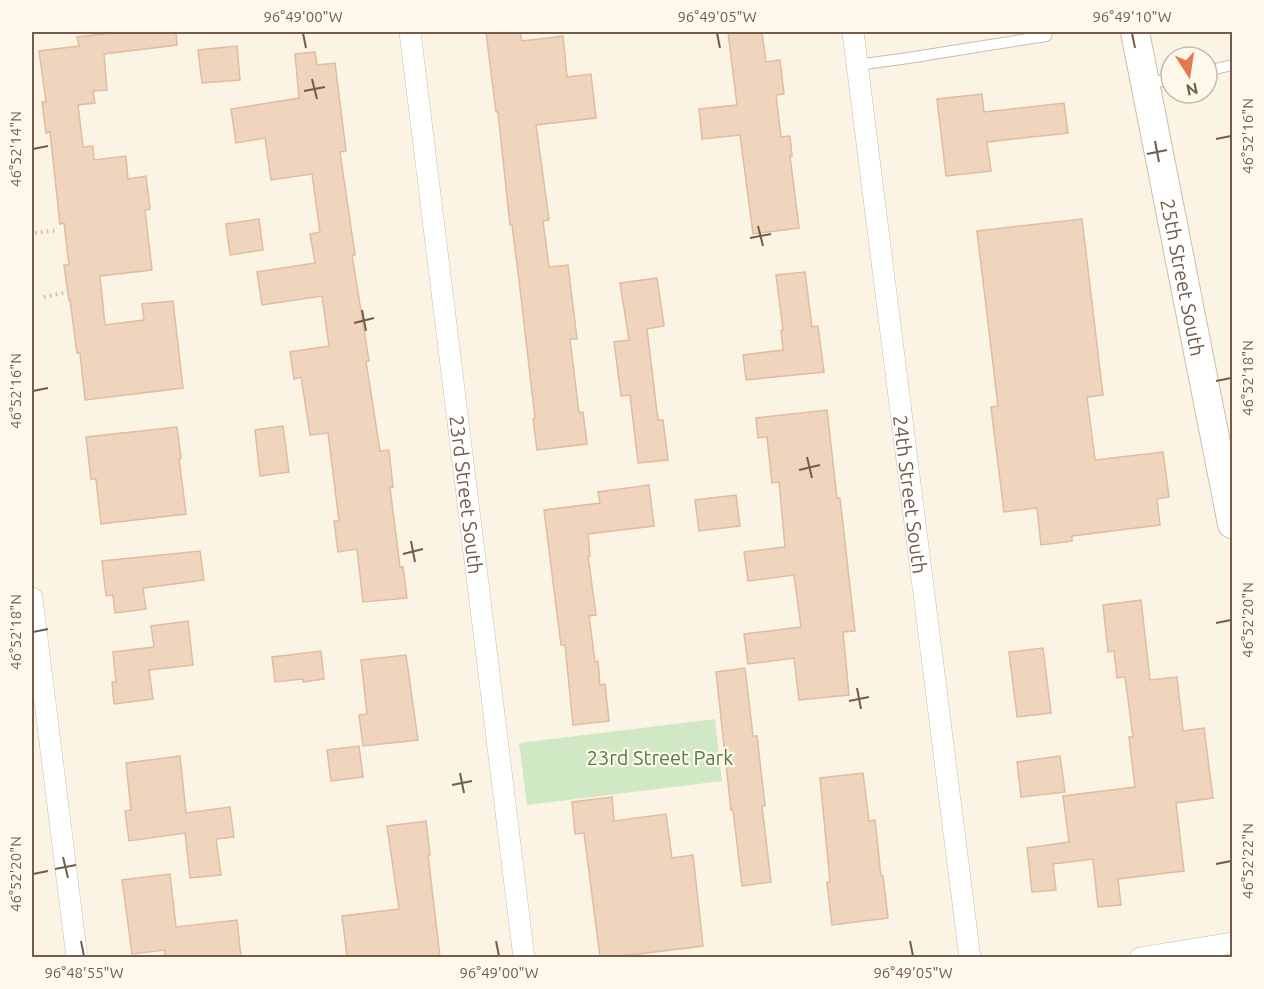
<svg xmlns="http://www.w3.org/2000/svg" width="1264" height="989" font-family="Ubuntu,sans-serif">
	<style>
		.green { fill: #d0e8c4 }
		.building { fill: #efd5bd; stroke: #e1bc9e; stroke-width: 1.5 }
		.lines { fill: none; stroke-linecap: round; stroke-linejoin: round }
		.lane-casing { stroke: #ccbcab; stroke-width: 12 }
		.street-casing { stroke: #ccbcab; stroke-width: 22 }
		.secondary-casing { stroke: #cfbda9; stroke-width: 30 }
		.path { stroke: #d4b8a1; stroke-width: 4; stroke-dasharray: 1.5 4.5; stroke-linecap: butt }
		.lane { stroke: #fff; stroke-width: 10 }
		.street { stroke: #fff; stroke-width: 21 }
		.secondary { stroke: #fff; stroke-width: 28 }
		.ticks { fill: none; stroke: #735c4b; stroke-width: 2 }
		.labels { text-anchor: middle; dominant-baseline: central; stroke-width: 4.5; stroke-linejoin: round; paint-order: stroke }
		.street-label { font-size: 20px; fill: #735c4b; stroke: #fef8ea }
		.park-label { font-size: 20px; fill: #547d46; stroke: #fef8ea }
		.neatline { fill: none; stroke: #735c4b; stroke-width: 2 }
		.ticks-label { font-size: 15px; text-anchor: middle; fill: #735c4b }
	</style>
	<rect width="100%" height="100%" fill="#fbf4e4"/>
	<path class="green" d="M 715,719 L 722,781 L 527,805 L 519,743 Z"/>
	<g class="building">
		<path d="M 122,32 L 176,32 L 177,45 L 104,54 L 107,90 L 93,91 L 95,103 L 78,105 L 83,147 L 93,146 L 94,160 L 126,156 L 128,179 L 146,176 L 150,209 L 145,210 L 152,270 L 100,276 L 105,325 L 144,320 L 142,304 L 173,301 L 183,388 L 85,400 L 80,353 L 77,353 L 70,300 L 69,300 L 64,265 L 69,265 L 64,223 L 60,224 L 50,132 L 46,133 L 42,102 L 46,102 L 39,51 L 79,46 L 77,37 Z"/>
		<path d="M 486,32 L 520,32 L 522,41 L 563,36 L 567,77 L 591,74 L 596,118 L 536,125 L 549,220 L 543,221 L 549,267 L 568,265 L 577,339 L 570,339 L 579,413 L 583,412 L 587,444 L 537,450 L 533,419 L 535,418 L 519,280 L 512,225 L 510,225 L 498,112 L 496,112 Z"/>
		<path d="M 728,32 L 762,32 L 766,62 L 780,60 L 784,94 L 776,95 L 781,137 L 790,136 L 792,156 L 790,156 L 799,228 L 753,234 L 740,135 L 702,139 L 699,109 L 737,105 Z"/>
		<path d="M 237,46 L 240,80 L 202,83 L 198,50 Z"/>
		<path d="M 315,52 L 317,65 L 335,63 L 346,151 L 340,152 L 355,255 L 352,255 L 369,361 L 366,361 L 380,451 L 389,450 L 393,487 L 390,488 L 400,567 L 403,567 L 407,598 L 363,602 L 357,549 L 338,552 L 334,521 L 339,521 L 328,433 L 310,435 L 301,377 L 294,379 L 290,352 L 329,346 L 322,296 L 262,305 L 257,272 L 315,263 L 310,234 L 320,232 L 312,174 L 271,180 L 265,138 L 236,143 L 231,109 L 299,98 L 295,54 Z"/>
		<path d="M 982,94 L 984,112 L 1064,103 L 1068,133 L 987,142 L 991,171 L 946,176 L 937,99 Z"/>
		<path d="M 259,219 L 263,250 L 230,255 L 226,224 Z"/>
		<path d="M 1082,219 L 1103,395 L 1087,397 L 1095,460 L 1163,452 L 1169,497 L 1157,499 L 1160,525 L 1072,536 L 1072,541 L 1041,545 L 1037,508 L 1004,512 L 991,407 L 998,406 L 977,231 Z"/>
		<path d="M 805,272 L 812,327 L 818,326 L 824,372 L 746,380 L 743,355 L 783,350 L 781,330 L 783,330 L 776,275 Z"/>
		<path d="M 657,278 L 664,326 L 647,329 L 658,420 L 663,420 L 668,460 L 638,463 L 630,395 L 621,396 L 614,342 L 629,340 L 620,283 Z"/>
		<path d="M 827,410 L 837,498 L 840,498 L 855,631 L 843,632 L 849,695 L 799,700 L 794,658 L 748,664 L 744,634 L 801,627 L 794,575 L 748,581 L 744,552 L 785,547 L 779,482 L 772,483 L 767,437 L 758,438 L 756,418 Z"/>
		<path d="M 283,426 L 289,472 L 260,476 L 255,430 Z"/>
		<path d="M 177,427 L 181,458 L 179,459 L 186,514 L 101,524 L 96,479 L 91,479 L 86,437 Z"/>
		<path d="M 649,485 L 654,526 L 588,534 L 590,556 L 588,556 L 596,615 L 589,616 L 595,662 L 598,661 L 600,685 L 605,684 L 609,721 L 573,725 L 565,645 L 561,645 L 544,510 L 600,503 L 598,492 Z"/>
		<path d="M 736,495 L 740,526 L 699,531 L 695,500 Z"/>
		<path d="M 200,551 L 204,580 L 143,588 L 146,609 L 115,613 L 113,595 L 106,596 L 102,561 Z"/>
		<path d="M 1141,600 L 1150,680 L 1177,677 L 1183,731 L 1204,728 L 1213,798 L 1176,803 L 1184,871 L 1118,879 L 1121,905 L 1098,907 L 1093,859 L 1053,864 L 1056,890 L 1032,892 L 1027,848 L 1069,842 L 1063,796 L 1135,787 L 1129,737 L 1133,737 L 1125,677 L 1117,678 L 1114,651 L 1108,652 L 1103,605 Z"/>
		<path d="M 188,621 L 193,665 L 149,670 L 153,699 L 114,704 L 112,682 L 116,682 L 113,652 L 154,647 L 151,626 Z"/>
		<path d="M 1043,648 L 1051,713 L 1017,717 L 1009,652 Z"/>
		<path d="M 321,651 L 324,679 L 303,682 L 303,679 L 275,682 L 272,657 Z"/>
		<path d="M 406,655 L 418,740 L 363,746 L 359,715 L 367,714 L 361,660 Z"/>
		<path d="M 745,668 L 753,736 L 757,736 L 765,806 L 762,806 L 771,882 L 742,886 L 733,810 L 731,810 L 716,672 Z"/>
		<path d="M 359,746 L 363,777 L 331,781 L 327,750 Z"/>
		<path d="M 180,756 L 186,813 L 230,807 L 234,837 L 216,839 L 221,875 L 190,878 L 185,833 L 129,841 L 125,811 L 131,810 L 126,763 Z"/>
		<path d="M 1060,756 L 1065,792 L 1021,797 L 1017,762 Z"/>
		<path d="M 863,773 L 869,821 L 875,820 L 881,876 L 883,876 L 888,918 L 832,925 L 827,882 L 830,882 L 820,778 Z"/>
		<path d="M 612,797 L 614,821 L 666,814 L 672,858 L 693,855 L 703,946 L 614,957 L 600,957 L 584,833 L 575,834 L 572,802 Z"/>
		<path d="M 426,821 L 430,855 L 428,855 L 440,957 L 347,957 L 342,916 L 399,909 L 387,826 Z"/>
		<path d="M 170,874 L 176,927 L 237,920 L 241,957 L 165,957 L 165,950 L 132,954 L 122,880 Z"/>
	</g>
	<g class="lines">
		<g class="lane-casing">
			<g id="lane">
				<path d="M 857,65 L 908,58 L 1046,36 L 1047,32"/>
				<path d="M 1207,71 L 1232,65"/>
				<path d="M 1145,84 L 1171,79"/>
			</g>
		</g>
		<g class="street-casing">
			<g id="street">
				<path id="s1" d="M 410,32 L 524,958"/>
				<path id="s2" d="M 853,32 C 890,340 931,649 970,958"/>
				<path d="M 32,598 L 77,958"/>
				<path d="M 1140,958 L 1232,943"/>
			</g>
		</g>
		<g class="secondary-casing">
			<g id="secondary">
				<path id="s3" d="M 1135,32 L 1232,524"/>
			</g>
		</g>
		<g class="path">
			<path d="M 35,233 L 57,230"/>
			<path d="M 44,297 L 63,293"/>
		</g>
		<use href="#lane" class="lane"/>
		<use href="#street" class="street"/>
		<use href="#secondary" class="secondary"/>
	</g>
	<path class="ticks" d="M 303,33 L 306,48M 717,33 L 720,48M 1132,33 L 1135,48M 312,79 L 317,99M 304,91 L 325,87M 1216,139 L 1231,136M 1155,141 L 1159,162M 33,149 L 48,146M 1147,154 L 1167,150M 758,226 L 763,246M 750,238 L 771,234M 362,310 L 366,331M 354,323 L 374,318M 1216,381 L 1231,378M 33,391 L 48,388M 807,457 L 812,478M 799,470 L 820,465M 411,541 L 415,562M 403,554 L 423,549M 1216,623 L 1231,620M 33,632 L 48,629M 857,688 L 861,709M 849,701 L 869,697M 460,773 L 464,793M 452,785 L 472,781M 63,857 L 68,878M 1216,864 L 1231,861M 55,869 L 76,865M 33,874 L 48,871M 81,941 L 84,956M 496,941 L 499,956M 910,941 L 913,956"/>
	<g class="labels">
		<g class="street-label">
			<text stroke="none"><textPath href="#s3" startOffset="250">25th Street South</textPath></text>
			<text stroke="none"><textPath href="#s1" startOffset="466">23rd Street South</textPath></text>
			<text stroke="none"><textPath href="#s2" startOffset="466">24th Street South</textPath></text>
		</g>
		<g class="park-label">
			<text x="660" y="757">23rd Street Park</text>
		</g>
	</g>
	<rect width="1264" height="989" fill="none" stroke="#fef8ea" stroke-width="66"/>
	<g transform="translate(1189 75) rotate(168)"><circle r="28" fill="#fef8ea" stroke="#c6baaa" stroke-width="1.5"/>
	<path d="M0-4.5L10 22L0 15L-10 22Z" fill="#e0794f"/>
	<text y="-9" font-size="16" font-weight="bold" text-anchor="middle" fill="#735c4b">N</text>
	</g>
	<rect x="33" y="33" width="1198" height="923" class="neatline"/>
	<g class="ticks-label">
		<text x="303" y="22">96°49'00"W</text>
		<text x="717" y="22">96°49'05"W</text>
		<text x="1132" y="22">96°49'10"W</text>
		<text transform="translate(1248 136) rotate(-90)" y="5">46°52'16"N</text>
		<text transform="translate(16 149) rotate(-90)" y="5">46°52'14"N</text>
		<text transform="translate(1248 378) rotate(-90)" y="5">46°52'18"N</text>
		<text transform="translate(16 391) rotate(-90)" y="5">46°52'16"N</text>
		<text transform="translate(1248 620) rotate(-90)" y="5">46°52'20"N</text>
		<text transform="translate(16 632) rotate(-90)" y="5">46°52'18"N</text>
		<text transform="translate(1248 861) rotate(-90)" y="5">46°52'22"N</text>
		<text transform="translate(16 874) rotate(-90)" y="5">46°52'20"N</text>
		<text x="84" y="978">96°48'55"W</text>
		<text x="499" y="978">96°49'00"W</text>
		<text x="913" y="978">96°49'05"W</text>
	</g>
</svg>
